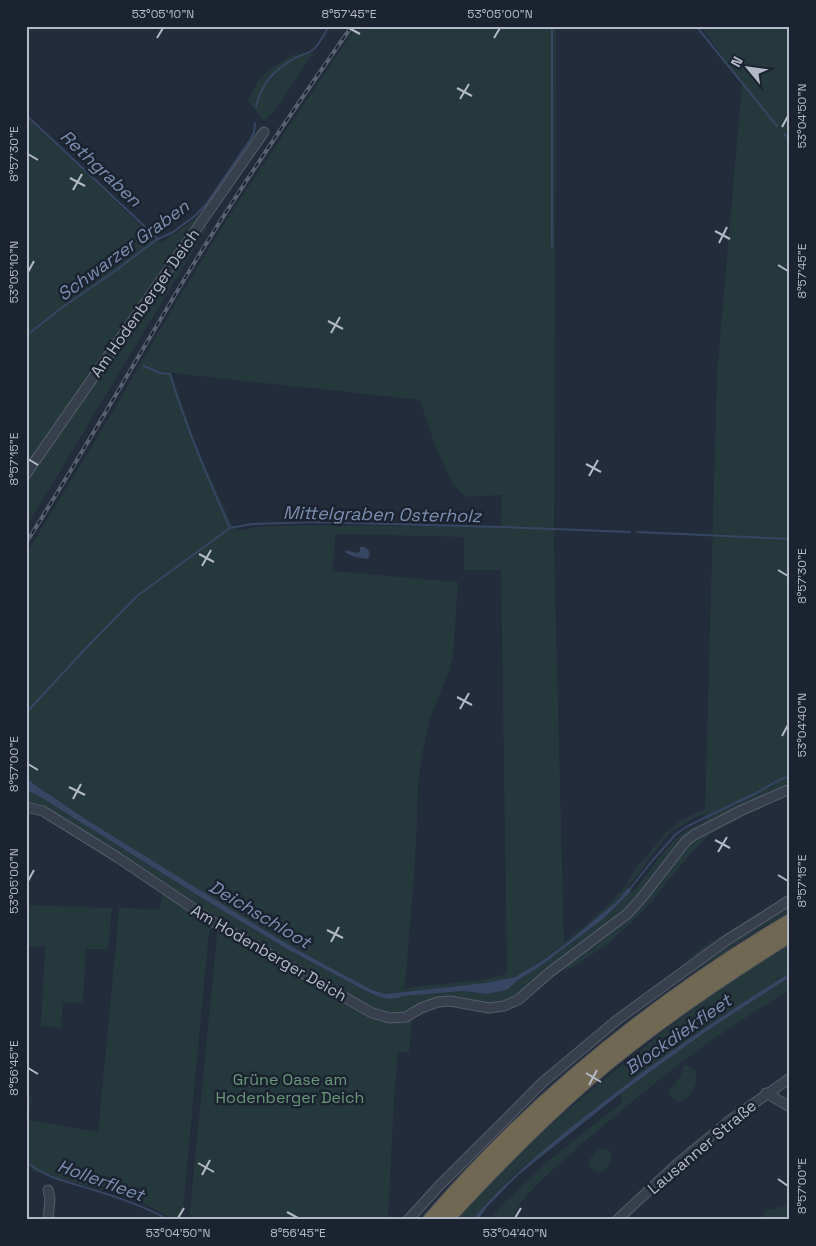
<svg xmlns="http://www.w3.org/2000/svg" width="816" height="1246" font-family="'Space Grotesk',sans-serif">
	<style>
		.green { fill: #25383c; fill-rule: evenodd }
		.water { fill: #374662 }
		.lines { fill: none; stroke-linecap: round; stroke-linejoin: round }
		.stream { stroke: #374662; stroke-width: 2 }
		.minor-casing { stroke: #555c69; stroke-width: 11 }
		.highway-casing { stroke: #424956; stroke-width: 16 }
		.minor { stroke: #373e4c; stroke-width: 9 }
		.highway { stroke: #716854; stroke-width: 14 }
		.rail-casing { stroke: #596273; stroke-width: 4 }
		.rail { stroke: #1c2330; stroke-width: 2; stroke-dasharray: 5.5; stroke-linecap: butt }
		.ticks { fill: none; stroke: #b3b9c7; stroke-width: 2 }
		.labels { text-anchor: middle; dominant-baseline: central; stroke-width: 5; stroke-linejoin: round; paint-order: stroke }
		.street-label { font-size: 16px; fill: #b3b9c7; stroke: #1c2330 }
		.park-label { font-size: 16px; fill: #6a9878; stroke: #1c2330 }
		.water-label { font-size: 18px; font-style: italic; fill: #7b8eaf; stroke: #1c2330 }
		.neatline { fill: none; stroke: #b3b9c7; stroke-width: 2 }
		.ticks-label { font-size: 12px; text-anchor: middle; fill: #b3b9c7 }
	</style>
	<rect width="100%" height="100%" fill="#232c3b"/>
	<g class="green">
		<path d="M 375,26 L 556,26 L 554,547 L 564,942 L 587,924 L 610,903 L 626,885 L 637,866 L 651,851 L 666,832 L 680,821 L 705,809 L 717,373 L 742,84 L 701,26 L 790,26 L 790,786 L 762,799 L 763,808 L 744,816 L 709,835 L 690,854 L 648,906 L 608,944 L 571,968 L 565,971 L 568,965 L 599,943 L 625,922 L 644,902 L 696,830 L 633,904 L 521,995 L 497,1005 L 459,1000 L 396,1015 L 375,1011 L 220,923 L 26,804 L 26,792 L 30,792 L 37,795 L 210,903 L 287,949 L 373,995 L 398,998 L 403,996 L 462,991 L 487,994 L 507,990 L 518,980 L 539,967 L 603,919 L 631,891 L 633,892 C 648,874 661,852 679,836 C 687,829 697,825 707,820 L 705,814 L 694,818 L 673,831 L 663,841 L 628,888 L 616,902 L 568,942 L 528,970 L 515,977 L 485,983 L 386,994 L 372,990 L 296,949 L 185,882 L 45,793 L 35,785 L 26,777 L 26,554 L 116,406 L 178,299 L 236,205 L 354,30 L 365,30 ZM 171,373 L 420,400 L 434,442 L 451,482 L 466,497 L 502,495 L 501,527 L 305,525 L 256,527 L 237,531 L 232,525 L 198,451 ZM 336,534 L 464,537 L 464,570 L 500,570 L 501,565 L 507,974 L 483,980 L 413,987 L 402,990 L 405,985 L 414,878 L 417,821 L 418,783 L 422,755 L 430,718 L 449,671 L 453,656 L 458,582 L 332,571 Z"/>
		<path d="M 313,53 L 277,108 L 265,120 L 262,119 L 248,100 L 259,79 L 268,71 L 292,55 Z"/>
		<path d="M 26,117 L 101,187 L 153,238 L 161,243 L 196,218 L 208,203 L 247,147 L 255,132 L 258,132 L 253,143 L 26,469 Z"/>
		<path d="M 205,224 L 207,228 L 26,527 L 26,480 Z"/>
		<path d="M 164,893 L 211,924 L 212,928 L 209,932 L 182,1220 L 175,1220 L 147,1205 L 123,1196 L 34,1171 L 26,1162 L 26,1095 L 32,1097 L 28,1120 L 98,1132 L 117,933 L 119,908 L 159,909 Z"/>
		<path d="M 790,894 L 790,912 L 764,926 L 696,972 L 688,959 L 703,947 Z"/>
		<path d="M 28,905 L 112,908 L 108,949 L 86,949 L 83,1003 L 63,1002 L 61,1028 L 41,1026 L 45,947 L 26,946 Z"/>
		<path d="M 220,929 L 373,1016 L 412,1020 L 409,1053 L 398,1052 L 394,1100 L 388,1220 L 189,1220 L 217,935 L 217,932 Z"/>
		<path d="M 790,944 L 790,973 L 722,1016 L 612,1095 L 517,1172 L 472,1220 L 457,1220 C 479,1196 501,1171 525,1149 C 560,1116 595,1086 632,1057 C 682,1016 734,977 790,944 Z"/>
		<path d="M 790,977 L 790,989 C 760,1009 729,1027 701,1048 C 656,1081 614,1116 573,1152 C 557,1166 516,1199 513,1220 L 490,1220 L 502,1204 L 513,1195 L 523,1184 L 548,1161 L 622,1102 L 621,1093 L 708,1030 Z"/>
		<path d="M 685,1065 L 689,1066 L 695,1070 C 696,1075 697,1081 695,1086 C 691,1099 674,1109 669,1092 C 673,1083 682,1079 682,1069 Z"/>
		<path d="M 600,1148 L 607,1149 L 612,1153 C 612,1167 599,1181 589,1165 C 590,1156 594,1153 600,1148 Z"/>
		<path d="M 790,1205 L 790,1220 L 761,1220 L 766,1210 Z"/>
	</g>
	<g class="water">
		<path d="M 360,547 L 364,547 L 368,549 L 370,554 L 368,559 L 355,557 L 346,553 L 345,550 L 357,553 L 360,551 Z"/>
		<path d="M 26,777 L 35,785 L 87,820 L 256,925 L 296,949 L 372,990 L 386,994 L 485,983 L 515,977 L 542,961 L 568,942 L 616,902 L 628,888 L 631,891 L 603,919 L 539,967 L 518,980 L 507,990 L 487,994 L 462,991 L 403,996 C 389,1003 374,995 362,989 L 287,949 L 210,903 L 37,795 L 30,792 L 26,792 Z"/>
		<path d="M 790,973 L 790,977 L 708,1030 L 621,1093 L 518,1175 L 487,1207 L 478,1220 L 472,1220 C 506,1180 544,1149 584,1117 C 650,1065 718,1017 790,973 Z"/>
	</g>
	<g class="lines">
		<g class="stream">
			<path d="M 696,26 L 777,126"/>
			<path d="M 256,107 C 261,84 273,71 293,59 C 299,55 308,54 314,49 C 320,43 325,33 329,26"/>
			<path d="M 26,115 L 158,239"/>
			<path d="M 784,134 L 790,140"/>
			<path d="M 552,247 L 552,26"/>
			<path d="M 26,336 L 60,309 L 115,271 L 156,240 L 173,232 L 196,215 L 207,203 L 250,140 L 254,132 L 255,123"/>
			<path d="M 144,366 L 160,373 L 170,374 C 186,427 208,478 230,528"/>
			<path d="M 637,532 L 790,539"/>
			<path d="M 26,713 L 88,646 L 137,596 L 230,528 L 252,524 L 316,522 L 501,527 L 630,532"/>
			<path d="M 630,889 L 652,861 L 676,834 L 688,826 L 758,792 L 779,780 L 790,776"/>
			<path d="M 26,1161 C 45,1179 74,1183 97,1191 C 122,1199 146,1207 169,1220"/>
		</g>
		<g class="minor-casing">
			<g id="minor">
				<path d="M 26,474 L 264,132"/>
				<path d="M 26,807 L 43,811 L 117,857 L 215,923 L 372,1013 L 390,1018 L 406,1017 L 421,1008 L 438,1002 L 450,1001 L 489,1008 L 504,1006 L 518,1000 L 549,973 L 627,914 L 640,900 L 686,841 L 694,835 L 742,810 L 790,789"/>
				<path d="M 766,1093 L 790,1107"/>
				<path d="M 48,1190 L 50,1199 L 48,1220"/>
				<path d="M 408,1220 L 439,1186 L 543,1082 L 617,1020 L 727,940 L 790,900"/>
				<path d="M 617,1220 L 677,1164 L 729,1121 L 790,1078"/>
			</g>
		</g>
		<g class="highway-casing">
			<g id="highway">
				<path d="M 430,1220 C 533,1100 654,1002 790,921"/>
				<path d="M 446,1220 C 492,1170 540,1121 592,1076 C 654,1023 721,978 790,935"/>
			</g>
		</g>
		<use href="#minor" class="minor"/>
		<use href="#highway" class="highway"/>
		<g class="rail-casing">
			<path id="rail" d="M 26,543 C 85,450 139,354 196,260 C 245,180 298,103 352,26"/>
		</g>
		<use href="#rail" class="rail"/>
	</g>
	<path class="ticks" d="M 349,28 L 360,34M 157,38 L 163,28M 494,38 L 500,28M 457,88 L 472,96M 460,99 L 469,84M 782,127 L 788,116M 28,154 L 38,160M 70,178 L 85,186M 73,190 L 82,174M 715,231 L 730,239M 719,243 L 727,227M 778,265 L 788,271M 28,272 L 34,261M 328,321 L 343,329M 331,333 L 340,317M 28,459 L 38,465M 586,464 L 601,472M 589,476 L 598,460M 199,554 L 214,562M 202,566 L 211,550M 778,570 L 788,576M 457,697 L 472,705M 460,709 L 469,693M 782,736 L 788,725M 28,764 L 38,770M 69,787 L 85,795M 73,799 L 81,784M 715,840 L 730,848M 718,852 L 727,837M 778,875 L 788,881M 28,881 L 34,870M 327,930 L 343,938M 331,942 L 339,927M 28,1068 L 38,1074M 586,1073 L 601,1082M 589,1085 L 597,1070M 198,1163 L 214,1172M 202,1175 L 210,1160M 778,1179 L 788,1186M 287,1212 L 298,1218M 178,1218 L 184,1208M 515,1218 L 521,1208"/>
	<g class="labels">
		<g class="street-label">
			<text transform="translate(145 303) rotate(-55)">Am Hodenberger Deich</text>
			<text transform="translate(269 953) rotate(30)">Am Hodenberger Deich</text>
			<text transform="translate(702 1147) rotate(-40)">Lausanner Straße</text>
		</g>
		<g class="park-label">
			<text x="290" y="1079">Grüne Oase am<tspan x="290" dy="18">Hodenberger Deich</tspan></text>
		</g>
		<g class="water-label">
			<text transform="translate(101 168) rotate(43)">Rethgraben</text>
			<text transform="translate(123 250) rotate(-36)">Schwarzer Graben</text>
			<text transform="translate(382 514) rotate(1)">Mittelgraben Osterholz</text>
			<text transform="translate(260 914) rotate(31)">Deichschloot</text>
			<text transform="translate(678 1034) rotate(-35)">Blockdiekfleet</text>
			<text transform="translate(101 1180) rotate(20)">Hollerfleet</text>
		</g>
	</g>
	<rect width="816" height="1246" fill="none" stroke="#1c2330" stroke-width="55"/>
	<g transform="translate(748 68) rotate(299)" stroke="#1c2330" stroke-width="4" paint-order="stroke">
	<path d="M0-4L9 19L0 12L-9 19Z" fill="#b3b9c7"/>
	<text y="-8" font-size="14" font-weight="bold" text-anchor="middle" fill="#b3b9c7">N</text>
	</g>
	<rect x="28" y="28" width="760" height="1190" class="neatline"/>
	<g class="ticks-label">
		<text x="163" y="18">53°05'10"N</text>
		<text x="349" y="18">8°57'45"E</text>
		<text x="500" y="18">53°05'00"N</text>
		<text transform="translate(802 116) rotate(-90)" y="4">53°04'50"N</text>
		<text transform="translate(14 154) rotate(-90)" y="4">8°57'30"E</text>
		<text transform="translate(802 271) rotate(-90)" y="4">8°57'45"E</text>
		<text transform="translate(14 272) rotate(-90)" y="4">53°05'10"N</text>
		<text transform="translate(14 459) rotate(-90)" y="4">8°57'15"E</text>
		<text transform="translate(802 576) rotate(-90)" y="4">8°57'30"E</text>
		<text transform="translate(802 725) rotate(-90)" y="4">53°04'40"N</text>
		<text transform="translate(14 764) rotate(-90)" y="4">8°57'00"E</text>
		<text transform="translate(14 881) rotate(-90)" y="4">53°05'00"N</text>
		<text transform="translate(802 881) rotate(-90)" y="4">8°57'15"E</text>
		<text transform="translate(14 1068) rotate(-90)" y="4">8°56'45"E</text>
		<text transform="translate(802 1186) rotate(-90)" y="4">8°57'00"E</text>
		<text x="178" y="1237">53°04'50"N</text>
		<text x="298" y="1237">8°56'45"E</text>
		<text x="515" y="1237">53°04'40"N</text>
	</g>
</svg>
